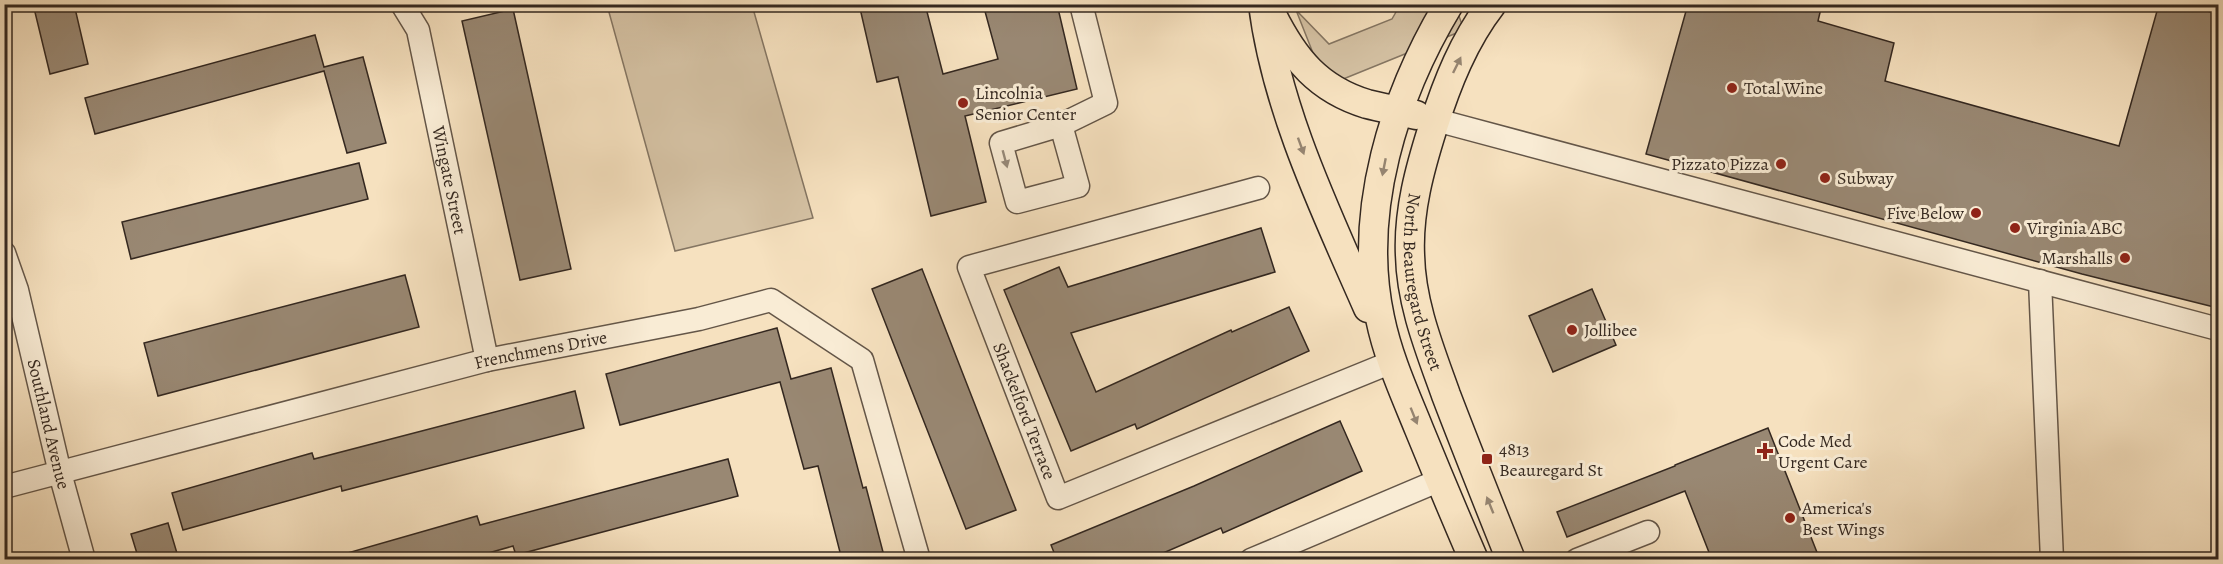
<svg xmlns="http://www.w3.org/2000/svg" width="2223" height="564" font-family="Alegreya,serif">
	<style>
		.green { fill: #d5c2a4; stroke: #847562; stroke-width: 1.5 }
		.building { fill: #998873; stroke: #342820; stroke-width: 1.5 }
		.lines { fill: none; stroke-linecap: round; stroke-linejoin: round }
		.minor-casing { stroke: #645648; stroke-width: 25 }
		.major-casing { stroke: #342820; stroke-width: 31 }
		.minor { stroke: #f9ecd5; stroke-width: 22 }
		.major { stroke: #f6e1bf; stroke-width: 28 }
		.oneway { fill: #958470 }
		.oneway2 { fill: #968a7a }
		.poi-dot { fill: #8f2418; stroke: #f9ecd5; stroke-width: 2 }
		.labels { text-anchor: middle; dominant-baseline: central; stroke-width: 6; stroke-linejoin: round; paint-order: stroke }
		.poi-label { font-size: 18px; fill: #342820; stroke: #f9ecd5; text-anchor: start }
		.street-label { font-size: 18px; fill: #342820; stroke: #f9ecd5 }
	</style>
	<rect width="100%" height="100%" fill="#f6e1bf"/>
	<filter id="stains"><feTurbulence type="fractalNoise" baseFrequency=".00333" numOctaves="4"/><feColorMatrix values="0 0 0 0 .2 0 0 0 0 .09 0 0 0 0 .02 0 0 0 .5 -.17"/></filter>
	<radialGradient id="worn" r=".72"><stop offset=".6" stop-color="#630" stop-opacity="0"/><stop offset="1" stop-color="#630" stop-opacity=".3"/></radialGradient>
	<g class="green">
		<path d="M 607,5 L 752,5 L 813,218 L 675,251 Z"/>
		<path d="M 1400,5 L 1455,5 L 1464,30 L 1326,86 L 1296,10 L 1329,44 L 1392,19 Z"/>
	</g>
	<g class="building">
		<path d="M 33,4 L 74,4 L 88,64 L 50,74 Z"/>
		<path d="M 859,4 L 925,4 L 943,74 L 998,59 L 983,4 L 1057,4 L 1077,89 L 965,116 L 986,202 L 931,216 L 898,77 L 877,82 Z"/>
		<path d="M 1688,4 L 1822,4 L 1818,21 L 1894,43 L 1885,81 L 2119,146 L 2159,4 L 2182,4 L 2218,14 L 2218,308 L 2082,274 L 1646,154 Z"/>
		<path d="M 513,9 L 571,269 L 520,280 L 462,21 Z"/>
		<path d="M 315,35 L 324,67 L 363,57 L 386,143 L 347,153 L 324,71 L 95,134 L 85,98 Z"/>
		<path d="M 359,163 L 368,199 L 131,259 L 122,222 Z"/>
		<path d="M 1261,228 L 1275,272 L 1071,333 L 1096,392 L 1231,330 L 1232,332 L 1289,307 L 1309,351 L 1137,429 L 1135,424 L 1071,451 L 1004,290 L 1059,267 L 1068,287 Z"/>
		<path d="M 922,269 L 1016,510 L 966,529 L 872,289 Z"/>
		<path d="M 405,275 L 419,327 L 158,396 L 144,343 Z"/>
		<path d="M 1592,289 L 1616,345 L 1553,372 L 1529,316 Z"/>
		<path d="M 777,328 L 791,379 L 831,368 L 863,488 L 866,487 L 883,552 L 852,560 L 842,560 L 818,466 L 804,469 L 780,382 L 620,425 L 606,374 Z"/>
		<path d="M 575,391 L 584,428 L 342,491 L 341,486 L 183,530 L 172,493 L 312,453 L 314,459 Z"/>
		<path d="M 1340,421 L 1362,471 L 1223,533 L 1221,528 L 1147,560 L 1057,560 L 1051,545 L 1194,486 Z"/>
		<path d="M 1768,428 L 1820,560 L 1712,560 L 1685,491 L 1567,537 L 1557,512 L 1675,466 L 1675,465 Z"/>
		<path d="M 728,459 L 738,496 L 516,555 L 513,546 L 464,560 L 344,560 L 344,554 L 477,516 L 480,525 Z"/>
		<path d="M 168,523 L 179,560 L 139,560 L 131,534 Z"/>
	</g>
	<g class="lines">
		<g class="minor-casing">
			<g id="minor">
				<path id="s1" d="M 402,4 L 418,30 L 487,360"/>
				<path d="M 1436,120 L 2218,329"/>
				<path d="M 1061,125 L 1078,186 L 1017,202 L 1001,143 L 1061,125 L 1106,103 L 1081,4"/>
				<path id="s2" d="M 1258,188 L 969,267 L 1058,498 L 1392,362"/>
				<path id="s3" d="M 4,253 L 17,290 L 60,473 L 84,560"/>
				<path d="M 2040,281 L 2052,560"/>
				<path id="s4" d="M 4,487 L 487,360 L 699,319 L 771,300 L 862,360 L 919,560"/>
				<path d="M 1251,560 L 1440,480"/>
				<path d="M 1577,560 L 1648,532"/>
			</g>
		</g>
		<g class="major-casing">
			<g id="major">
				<path d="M 1263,4 C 1276,109 1326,212 1368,308"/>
				<path d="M 1449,4 C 1394,95 1357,212 1380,318 C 1388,357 1404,392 1419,429 C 1437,473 1455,516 1474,560"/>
				<path id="s5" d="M 1492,4 C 1464,40 1447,83 1433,127 C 1420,168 1408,211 1410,255 C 1411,304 1430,350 1446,395 C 1467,450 1489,505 1511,560"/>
				<path d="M 1272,15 C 1294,59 1318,89 1367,104 C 1383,108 1400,111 1416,115"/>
			</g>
		</g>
		<use href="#minor" class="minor"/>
		<use href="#major" class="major"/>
	</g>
	<defs><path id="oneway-solid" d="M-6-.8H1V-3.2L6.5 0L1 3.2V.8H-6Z" transform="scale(1.5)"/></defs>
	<g class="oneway">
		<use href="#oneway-solid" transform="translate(1457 65) rotate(-64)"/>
		<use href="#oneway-solid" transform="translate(1301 146) rotate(70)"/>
		<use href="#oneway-solid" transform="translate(1384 167) rotate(101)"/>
		<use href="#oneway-solid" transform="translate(1414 416) rotate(68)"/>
		<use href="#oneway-solid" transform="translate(1490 505) rotate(-112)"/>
	</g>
	<use class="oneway2" href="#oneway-solid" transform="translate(1005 159) rotate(75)"/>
	<g class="poi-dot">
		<circle cx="1732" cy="88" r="6"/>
		<circle cx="963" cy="103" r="6"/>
		<circle cx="1781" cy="164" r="6"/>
		<circle cx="1825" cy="178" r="6"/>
		<circle cx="1976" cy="213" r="6"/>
		<circle cx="2015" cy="228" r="6"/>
		<circle cx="2125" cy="258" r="6"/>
		<circle cx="1572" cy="330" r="6"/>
		<path d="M1762 442h6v6h6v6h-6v6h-6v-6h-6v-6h6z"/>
		<rect x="1481" y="453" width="12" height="12" rx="3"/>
		<circle cx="1790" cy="518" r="6"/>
	</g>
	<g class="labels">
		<g class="poi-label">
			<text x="1744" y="88">Total Wine</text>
			<text x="975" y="93">Lincolnia<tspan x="975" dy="21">Senior Center</tspan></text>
			<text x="1769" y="164" text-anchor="end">Pizzato Pizza</text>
			<text x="1837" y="178">Subway</text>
			<text x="1964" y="213" text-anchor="end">Five Below</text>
			<text x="2027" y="228">Virginia ABC</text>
			<text x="2113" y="258" text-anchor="end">Marshalls</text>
			<text x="1584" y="330">Jollibee</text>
			<text x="1778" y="441">Code Med<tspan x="1778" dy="21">Urgent Care</tspan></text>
			<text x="1499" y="449">4813<tspan x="1499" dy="21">Beauregard St</tspan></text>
			<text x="1802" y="508">America's<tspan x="1802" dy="21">Best Wings</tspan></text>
		</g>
		<g class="street-label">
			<text stroke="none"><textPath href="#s1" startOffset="184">Wingate Street</textPath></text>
			<text stroke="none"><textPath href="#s5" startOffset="296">North Beauregard Street</textPath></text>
			<text stroke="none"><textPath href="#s4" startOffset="554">Frenchmens Drive</textPath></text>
			<text stroke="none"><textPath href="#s2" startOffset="454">Shackelford Terrace</textPath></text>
			<text stroke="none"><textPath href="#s3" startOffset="177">Southland Avenue</textPath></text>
		</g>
	</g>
	<rect width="2223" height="564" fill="none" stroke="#f6e1bf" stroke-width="24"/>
	<rect x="6" y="6" width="2211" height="552" fill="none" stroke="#342820" stroke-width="3"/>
	<rect x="12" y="12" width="2199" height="540" fill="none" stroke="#342820" stroke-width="1.5"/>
	<rect width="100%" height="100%" filter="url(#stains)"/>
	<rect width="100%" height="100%" fill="url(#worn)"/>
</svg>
